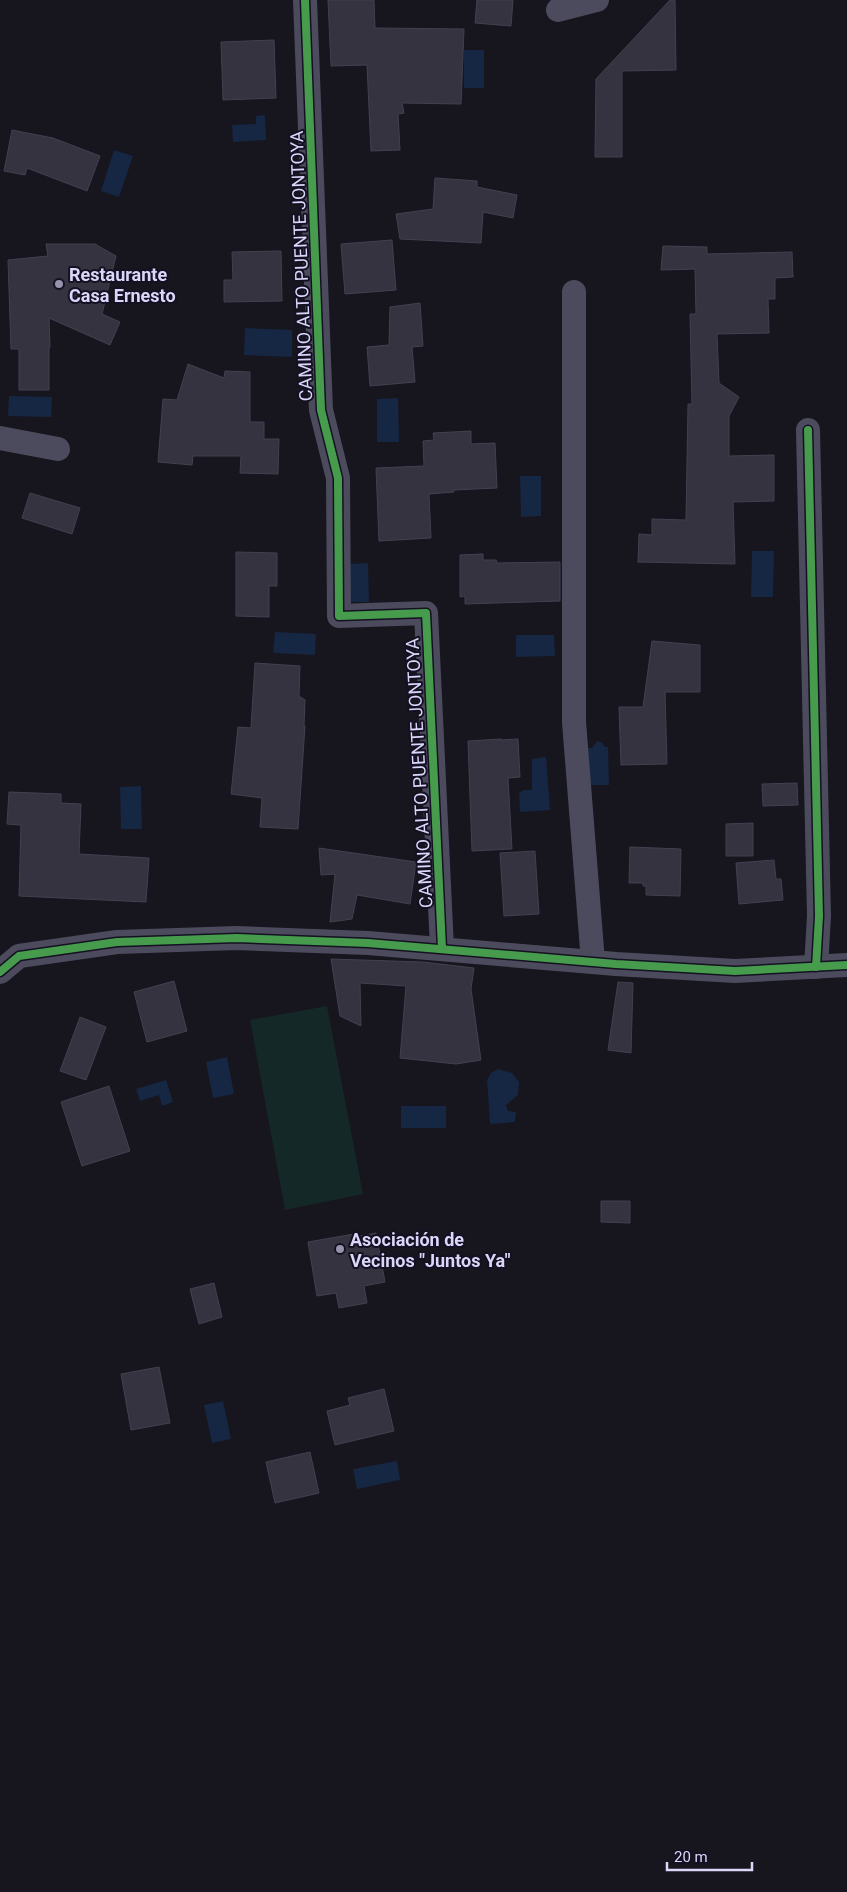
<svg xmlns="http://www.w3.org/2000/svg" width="847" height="1892" font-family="Roboto,sans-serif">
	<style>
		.green { fill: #152828 }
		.water { fill: #162743 }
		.building { fill: #353340; stroke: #434151 }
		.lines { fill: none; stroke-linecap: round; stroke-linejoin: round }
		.street { stroke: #4c4b5d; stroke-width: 24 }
		.cycleway-casing { stroke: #141122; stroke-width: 11 }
		.cycleway { stroke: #469c4c; stroke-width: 8 }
		.poi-dot { fill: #9693ad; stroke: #141122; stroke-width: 2 }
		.labels { text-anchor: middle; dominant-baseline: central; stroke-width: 4; stroke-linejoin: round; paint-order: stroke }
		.street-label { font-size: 18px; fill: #dbd7fa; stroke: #141122 }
		.poi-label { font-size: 18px; font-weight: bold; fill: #dbd7fa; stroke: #141122; text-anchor: start }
	</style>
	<rect width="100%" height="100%" fill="#17151e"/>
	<path class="green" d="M 327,1006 L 363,1194 L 285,1210 L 250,1020 Z"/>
	<g class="water">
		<rect x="464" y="50" width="20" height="38"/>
		<path d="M 265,115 L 266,140 L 233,142 L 232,125 L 256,124 L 256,116 Z"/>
		<path d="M 114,150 L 133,156 L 119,197 L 101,191 Z"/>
		<path d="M 245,328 L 292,330 L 292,357 L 244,355 Z"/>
		<path d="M 9,396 L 52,397 L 51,417 L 8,416 Z"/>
		<path d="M 398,398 L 399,442 L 377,442 L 377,399 Z"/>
		<path d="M 520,476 L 541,476 L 541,516 L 521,517 Z"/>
		<path d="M 752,551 L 774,551 L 773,597 L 751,597 Z"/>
		<path d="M 368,563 L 369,602 L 350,602 L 349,564 Z"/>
		<path d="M 275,632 L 316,634 L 315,655 L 273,653 Z"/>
		<path d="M 516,635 L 554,635 L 555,656 L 516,657 Z"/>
		<path d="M 597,741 L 601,742 L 605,747 L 608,747 L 609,785 L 589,785 L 587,748 L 592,748 Z"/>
		<path d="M 546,757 L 550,810 L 520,812 L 519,793 L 524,790 L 532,790 L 532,759 Z"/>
		<path d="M 141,786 L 142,829 L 121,829 L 120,787 Z"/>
		<path d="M 227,1057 L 234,1094 L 213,1098 L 206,1062 Z"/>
		<path d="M 498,1069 L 512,1073 L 519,1082 L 518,1095 L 506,1105 L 508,1111 L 516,1112 L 515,1122 L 490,1124 L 487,1080 L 491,1073 Z"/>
		<path d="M 166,1080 L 173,1102 L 162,1106 L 159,1095 L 140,1101 L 136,1089 Z"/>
		<rect x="401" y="1106" width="45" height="22"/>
		<path d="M 223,1401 L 231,1439 L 212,1443 L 204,1405 Z"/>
		<path d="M 397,1461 L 400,1480 L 357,1489 L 353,1469 Z"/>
	</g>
	<g class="building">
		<path d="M 328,0 L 374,0 L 375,28 L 464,29 L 461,104 L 402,103 L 404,113 L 398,114 L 400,150 L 371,151 L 367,65 L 331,66 Z"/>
		<path d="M 477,0 L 513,0 L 511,26 L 475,23 Z"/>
		<path d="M 670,0 L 675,0 L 676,70 L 622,71 L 622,157 L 595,157 L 596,79 Z"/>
		<path d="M 274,40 L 276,98 L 223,100 L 221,42 Z"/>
		<path d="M 12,130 L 53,138 L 100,156 L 87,191 L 27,168 L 25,175 L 4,171 Z"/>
		<path d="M 435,178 L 477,181 L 477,187 L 517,195 L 513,218 L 483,212 L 481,243 L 400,239 L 396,214 L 433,209 Z"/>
		<path d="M 392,240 L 396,290 L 345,294 L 341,244 Z"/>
		<path d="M 46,244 L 95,244 L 116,256 L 102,314 L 120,322 L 110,345 L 49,318 L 50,347 L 49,347 L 49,390 L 19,390 L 19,349 L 11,349 L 8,260 L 48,256 Z"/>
		<path d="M 663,246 L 707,247 L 707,254 L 792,252 L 793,277 L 775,278 L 775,299 L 768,299 L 769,333 L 717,334 L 719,383 L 739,397 L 729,416 L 729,456 L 774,455 L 774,501 L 733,502 L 735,564 L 638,562 L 639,534 L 652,535 L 652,519 L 686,520 L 688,404 L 692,404 L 690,314 L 696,314 L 695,269 L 661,270 Z"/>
		<path d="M 281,251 L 282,301 L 224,302 L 224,280 L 233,280 L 232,252 Z"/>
		<path d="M 420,303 L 423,346 L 412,347 L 415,382 L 370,386 L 367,347 L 389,345 L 390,307 Z"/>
		<path d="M 188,364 L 224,378 L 225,371 L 250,372 L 250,422 L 264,422 L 264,439 L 279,439 L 278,474 L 240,473 L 241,456 L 193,456 L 192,465 L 158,462 L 163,399 L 177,400 Z"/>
		<path d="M 471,431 L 471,444 L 495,443 L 497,488 L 454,490 L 454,492 L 429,494 L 431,538 L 379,541 L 376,468 L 424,466 L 423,441 L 434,440 L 433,433 Z"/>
		<path d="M 30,493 L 80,508 L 72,534 L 22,518 Z"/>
		<path d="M 236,552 L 277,553 L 277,586 L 269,586 L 269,617 L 236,616 Z"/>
		<path d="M 483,554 L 483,560 L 496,560 L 497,563 L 560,562 L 560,601 L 465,604 L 465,596 L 460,597 L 460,555 Z"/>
		<path d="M 652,641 L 700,645 L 700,692 L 665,692 L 667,764 L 621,765 L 619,707 L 643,707 Z"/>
		<path d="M 255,663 L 300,666 L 299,696 L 305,700 L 304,726 L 305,726 L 298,829 L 260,827 L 262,798 L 231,794 L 238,727 L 251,728 Z"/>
		<path d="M 501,739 L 501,740 L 518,739 L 520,777 L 508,778 L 512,849 L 472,851 L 468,741 Z"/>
		<path d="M 797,783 L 798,805 L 763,806 L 762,784 Z"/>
		<path d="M 9,792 L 61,794 L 61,803 L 81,804 L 79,854 L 149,858 L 146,902 L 19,896 L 21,825 L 7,824 Z"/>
		<path d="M 753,823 L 753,856 L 726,856 L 726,824 Z"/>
		<path d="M 630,847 L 681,849 L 680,896 L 646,895 L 646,886 L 643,886 L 643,883 L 629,883 Z"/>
		<path d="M 319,848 L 416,862 L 410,904 L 357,895 L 352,919 L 330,922 L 335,874 L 321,875 Z"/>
		<path d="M 535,851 L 539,914 L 504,916 L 500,853 Z"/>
		<path d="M 774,860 L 776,879 L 781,879 L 783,900 L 739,904 L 736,863 Z"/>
		<path d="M 331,959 L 423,962 L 474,968 L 471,989 L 481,1060 L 456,1064 L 400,1058 L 406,986 L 360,983 L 361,1026 L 340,1016 Z"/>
		<path d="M 174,981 L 187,1031 L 147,1042 L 134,992 Z"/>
		<path d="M 618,982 L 633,983 L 631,1053 L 608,1050 Z"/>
		<path d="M 80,1017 L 106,1027 L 86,1080 L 60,1071 Z"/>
		<path d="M 109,1086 L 130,1151 L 82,1166 L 61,1102 Z"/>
		<path d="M 601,1201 L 630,1201 L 630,1223 L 601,1222 Z"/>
		<path d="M 376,1233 L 385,1282 L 364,1286 L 367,1303 L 339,1308 L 336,1293 L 317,1296 L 308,1242 L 354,1234 L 355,1237 Z"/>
		<path d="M 214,1283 L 222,1317 L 199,1324 L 190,1289 Z"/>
		<path d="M 159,1367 L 170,1423 L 131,1430 L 121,1374 Z"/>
		<path d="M 384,1389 L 394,1431 L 335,1445 L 327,1411 L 350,1405 L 348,1398 Z"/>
		<path d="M 310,1452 L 319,1493 L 275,1503 L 266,1462 Z"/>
	</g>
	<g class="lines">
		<g class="street">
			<path d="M 305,0 L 321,410 L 338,478 L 339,616 L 426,613 L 442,948"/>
			<path d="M 558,10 L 597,0"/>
			<path d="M 574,292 L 574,722 L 593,962"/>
			<path d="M 808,430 L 819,916 L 816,967"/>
			<path d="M 0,438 L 58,449"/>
			<path d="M 0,972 L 19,956 L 117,942 L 237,938 L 368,943 L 616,964 L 735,971 L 847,965"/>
		</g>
		<g class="cycleway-casing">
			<g id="cycleway">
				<path d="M 305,0 L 321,410 L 338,478 L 339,616 L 426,613 L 442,948"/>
				<path d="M 808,430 L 819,916 L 816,967"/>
				<path d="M 0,972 L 19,956 L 117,942 L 237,938 L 368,943 L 616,964 L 735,971 L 847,965"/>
			</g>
		</g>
		<use href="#cycleway" class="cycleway"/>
	</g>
	<g class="poi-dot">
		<circle cx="59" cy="284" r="5"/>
		<circle cx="340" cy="1249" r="5"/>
	</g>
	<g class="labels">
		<g class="street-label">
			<text transform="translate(301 266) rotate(-92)">CAMINO ALTO PUENTE JONTOYA</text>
			<text transform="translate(419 773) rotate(-93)">CAMINO ALTO PUENTE JONTOYA</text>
		</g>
		<g class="poi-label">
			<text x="69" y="274">Restaurante<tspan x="69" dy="21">Casa Ernesto</tspan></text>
			<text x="350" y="1239">Asociación de<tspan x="350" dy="21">Vecinos "Juntos Ya"</tspan></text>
		</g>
	</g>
	<path d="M667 1862v8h85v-8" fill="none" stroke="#dbd7fa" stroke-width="2.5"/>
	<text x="674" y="1862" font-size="15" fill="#dbd7fa" stroke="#141122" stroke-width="4" paint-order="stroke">20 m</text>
</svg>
